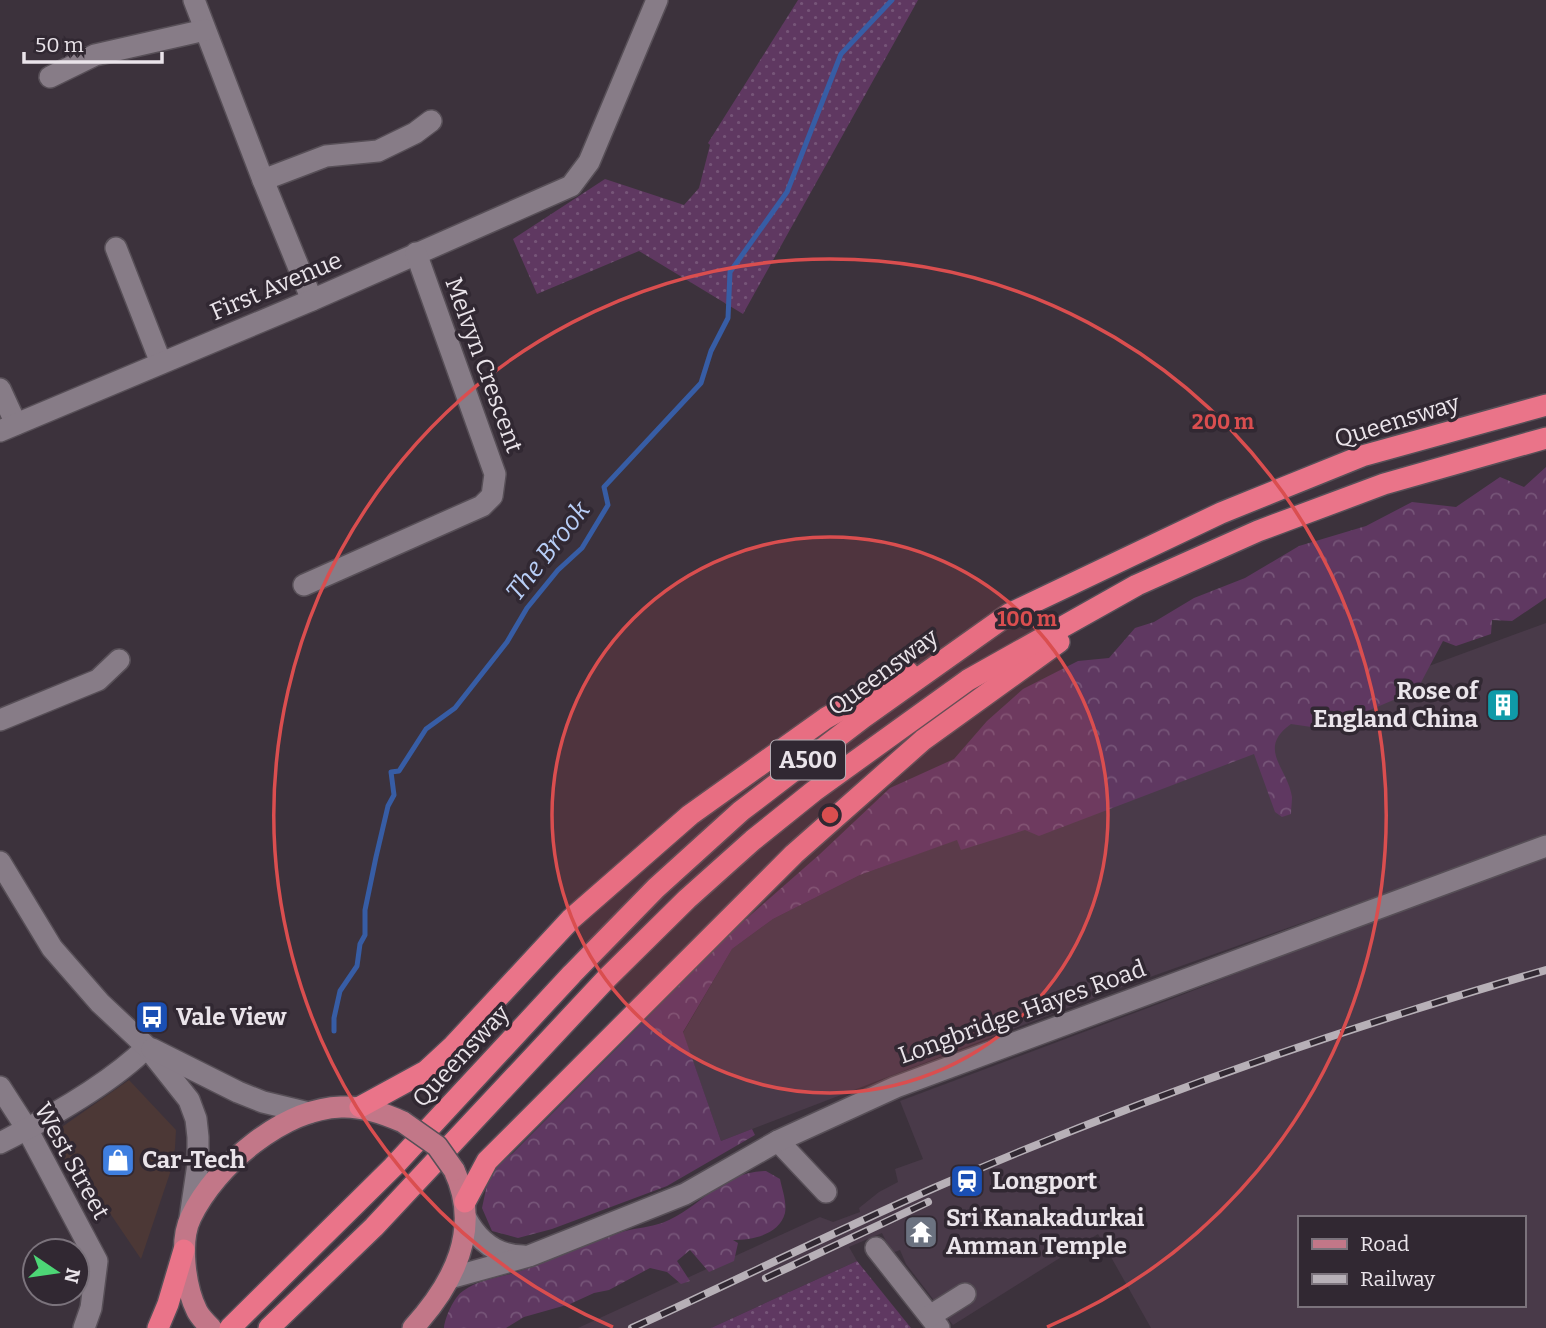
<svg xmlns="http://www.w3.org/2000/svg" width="1546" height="1328" font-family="Bitter,serif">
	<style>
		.commercial { fill: #4c3836 }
		.built { fill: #493a49; fill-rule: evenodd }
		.grass { fill: url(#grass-dots) }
		.forest { fill: url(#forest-crowns) }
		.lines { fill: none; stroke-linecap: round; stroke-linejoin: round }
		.stream { stroke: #375da5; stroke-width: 5 }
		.street-casing { stroke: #574f57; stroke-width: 24 }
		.secondary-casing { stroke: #574f57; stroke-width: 24 }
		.primary-casing { stroke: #574f57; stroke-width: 24 }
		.highway-casing { stroke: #574f57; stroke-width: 24 }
		.street { stroke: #877c87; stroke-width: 21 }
		.secondary { stroke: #877c87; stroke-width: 21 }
		.primary { stroke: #c27788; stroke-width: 21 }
		.highway { stroke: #ea7489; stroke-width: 21 }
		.rail-casing { stroke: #b7b0b7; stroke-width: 8 }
		.rail { stroke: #312832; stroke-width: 5; stroke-dasharray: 16; stroke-linecap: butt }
		.primary-bridge-casing { stroke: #574f57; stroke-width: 24; stroke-linecap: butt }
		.primary-bridge { stroke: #c27788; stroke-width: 21 }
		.ring { fill: none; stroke: #da4e4f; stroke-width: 3.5 }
		.labels { text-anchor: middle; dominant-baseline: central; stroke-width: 7; stroke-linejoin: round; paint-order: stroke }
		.shield { fill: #312832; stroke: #b2acb3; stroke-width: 2 }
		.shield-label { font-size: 23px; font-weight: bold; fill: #eae4ea }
		.street-label { font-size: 24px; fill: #eae4ea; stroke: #312832 }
		.poi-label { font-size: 24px; font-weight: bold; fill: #eae4ea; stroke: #312832; text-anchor: start }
		.water-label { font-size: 26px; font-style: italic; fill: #b8cef7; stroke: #312832 }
		.centre { fill: #da4e4f; stroke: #312832; stroke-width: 3.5 }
		.ring-label { font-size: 21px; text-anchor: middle; font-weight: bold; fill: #da4e4f; stroke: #312832; stroke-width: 7; stroke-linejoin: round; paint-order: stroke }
	</style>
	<defs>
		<pattern id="grass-dots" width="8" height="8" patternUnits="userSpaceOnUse" patternTransform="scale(1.75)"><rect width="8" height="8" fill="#5f3861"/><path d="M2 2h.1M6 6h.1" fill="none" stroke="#765578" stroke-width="1.8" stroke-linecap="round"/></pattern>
		<pattern id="forest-crowns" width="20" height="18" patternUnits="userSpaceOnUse" patternTransform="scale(1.75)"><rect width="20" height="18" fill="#5f3861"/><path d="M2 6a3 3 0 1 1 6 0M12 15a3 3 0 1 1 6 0" fill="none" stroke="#765578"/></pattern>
	</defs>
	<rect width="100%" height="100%" fill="#3c323c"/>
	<path class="commercial" d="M 129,1080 L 176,1130 L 175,1148 L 170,1173 L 141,1259 L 103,1203 L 94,1208 L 49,1136 Z"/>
	<g class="built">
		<path d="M 1546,623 L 1546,836 L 1125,986 L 721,1141 L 683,1033 L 732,949 L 773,919 L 860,875 Z"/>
		<path d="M 1546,856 L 1546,1328 L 1151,1328 L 1098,1234 L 953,1325 L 906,1264 L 900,1250 L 892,1253 L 882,1233 L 849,1247 L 857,1261 L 711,1328 L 578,1328 L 820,1217 L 833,1222 L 860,1212 L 859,1208 L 879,1192 L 898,1182 L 895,1169 L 923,1159 L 900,1101 L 1169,1000 L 1363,924 ZM 1299,1218 L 1523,1218 L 1523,1305 L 1299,1305 Z"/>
	</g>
	<g class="grass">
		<path d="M 798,0 L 918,0 L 743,314 L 639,251 L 537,294 L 513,239 L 605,179 L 684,205 L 699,188 L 710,145 L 708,143 Z"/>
		<path d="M 857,1261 L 911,1328 L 711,1328 Z"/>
	</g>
	<g class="forest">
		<path d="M 1546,467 L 1546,598 L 1512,621 L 1492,620 L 1491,634 L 1456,646 L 1443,641 L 1417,690 L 1325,729 L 1291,724 C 1256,749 1288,768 1292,797 C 1292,802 1291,809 1291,814 L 1282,817 L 1275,812 L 1254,754 L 1039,836 L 1025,830 L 961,850 L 957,840 L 860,875 L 773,919 L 732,949 L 683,1032 L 721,1141 L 752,1129 L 755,1135 L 667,1186 L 552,1229 L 518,1238 L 492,1231 L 482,1208 L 490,1170 L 513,1153 L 737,927 L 820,854 L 890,788 L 954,759 L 987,721 L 1023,689 L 1078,661 L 1109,658 L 1135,628 L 1154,622 L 1194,598 L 1245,578 L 1299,546 L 1366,526 L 1412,502 L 1456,507 L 1500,477 L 1524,487 Z"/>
		<path d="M 766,1171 L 780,1179 C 782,1189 787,1202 785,1213 C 779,1235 752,1240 733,1240 L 738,1243 L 734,1261 L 709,1272 L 690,1250 L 677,1261 L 690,1281 L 681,1284 L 667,1272 L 650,1268 L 609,1290 L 594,1293 L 570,1304 L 524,1317 L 506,1328 L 444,1328 C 445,1317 454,1297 463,1291 C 478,1280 497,1278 514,1273 C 552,1261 588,1243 625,1231 C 637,1228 650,1227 662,1223 C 702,1208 719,1172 766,1171 Z"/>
	</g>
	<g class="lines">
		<path class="stream" d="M 334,1031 L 334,1018 L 340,991 L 357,966 L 360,944 L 365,935 L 365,910 L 376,857 L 388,806 L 394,795 L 391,772 L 399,771 L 426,729 L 455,708 L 507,642 L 527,608 L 558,570 L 582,548 L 608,505 L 604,487 L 701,383 L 711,351 L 728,318 L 730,272 L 787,192 L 841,54 L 892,0"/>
		<g class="street-casing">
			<g id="street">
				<path d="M 194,0 L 263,180"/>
				<path d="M 50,77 L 95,55 L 205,30"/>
				<path d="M 116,248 L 161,363"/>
				<path d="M 312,300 L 263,180 L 326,156 L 378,151 L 415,133 L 431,121"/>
				<path d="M 0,389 L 16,424"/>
				<path d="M 0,431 L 312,300 L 571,186 L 589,162 L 657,0"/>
				<path d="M 304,585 L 482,506 L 492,496 L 495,474 L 416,253"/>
				<path d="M 0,720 L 98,680 L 119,660"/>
				<path d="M 0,1087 L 27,1129 L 97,1261 L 91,1308 L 84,1328"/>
				<path d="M 778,1141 L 826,1192"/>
				<path d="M 0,1143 C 47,1119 110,1084 147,1047"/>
				<path d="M 466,1218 C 478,1241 497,1256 524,1256"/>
				<path d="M 876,1248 L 939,1328"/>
				<path d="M 450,1278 L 529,1256 L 685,1194 L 778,1141 L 896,1087 L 1546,846"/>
				<path d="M 930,1316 L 965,1294"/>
			</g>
		</g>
		<g class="secondary-casing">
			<g id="secondary">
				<path d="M 0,862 L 52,948 L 100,1003 L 147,1047 L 189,1100 L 196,1119 L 198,1137 L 198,1164 L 190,1218"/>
				<path d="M 152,1049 L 238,1092 L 263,1102 L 309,1113"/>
			</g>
		</g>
		<g class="primary-casing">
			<g id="primary">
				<path d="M 211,1328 C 206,1323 200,1317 197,1311 C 185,1287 179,1241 191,1217 C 216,1165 283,1109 341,1107 C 363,1106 383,1113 403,1122"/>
				<path d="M 413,1328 C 454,1283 482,1229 454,1170"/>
			</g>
		</g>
		<g class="highway-casing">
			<g id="highway">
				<path d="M 360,1107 L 426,1071 L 453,1046 L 571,919 L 690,815 L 826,718 L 908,672"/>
				<path d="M 465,1202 L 487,1161 L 794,854 L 923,740 L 1059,642"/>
				<path d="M 158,1328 L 168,1304 L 184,1250"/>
				<path d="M 230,1328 L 393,1167 L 572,974 L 656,888 L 741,811 L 864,717 L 1009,614 L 1221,513 L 1362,456 L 1546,405"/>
				<path d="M 269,1328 L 374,1227 L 607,978 L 687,899 L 753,840 L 814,791 L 968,680 L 1137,585 L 1258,531 L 1384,484 L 1546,438"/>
			</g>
		</g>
		<use href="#street" class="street"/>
		<use href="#secondary" class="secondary"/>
		<use href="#primary" class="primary"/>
		<use href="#highway" class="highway"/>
		<g class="rail-casing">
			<g id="rail">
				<path d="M 766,1278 L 928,1202"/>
				<path d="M 632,1328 C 733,1282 832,1233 934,1188 C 1134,1101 1336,1030 1546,970"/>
			</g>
		</g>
		<use href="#rail" class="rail"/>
		<g class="primary-bridge-casing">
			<path id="primary-bridge" d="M 403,1122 L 437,1146 L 454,1170"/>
		</g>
		<use href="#primary-bridge" class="primary-bridge"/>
	</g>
	<circle cx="830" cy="815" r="278" fill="#da4e4f" fill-opacity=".12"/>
	<g class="ring">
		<circle cx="830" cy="815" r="278"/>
		<path d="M613 1327A556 556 0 1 1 1047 1327"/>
	</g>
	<defs>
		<g id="building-square" transform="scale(1.75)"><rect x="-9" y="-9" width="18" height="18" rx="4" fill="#0f9aa8" stroke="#312832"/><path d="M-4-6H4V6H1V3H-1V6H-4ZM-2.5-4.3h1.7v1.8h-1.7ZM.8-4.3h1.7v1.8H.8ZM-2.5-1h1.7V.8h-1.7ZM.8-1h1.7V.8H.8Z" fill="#fff"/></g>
		<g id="bus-square" transform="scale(1.75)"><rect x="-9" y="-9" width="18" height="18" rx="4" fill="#1a4fb4" stroke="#312832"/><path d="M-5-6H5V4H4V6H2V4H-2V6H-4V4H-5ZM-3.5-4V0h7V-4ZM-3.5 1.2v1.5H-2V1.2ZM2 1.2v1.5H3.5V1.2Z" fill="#fff"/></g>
		<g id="shop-square" transform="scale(1.75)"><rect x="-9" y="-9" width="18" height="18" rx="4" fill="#3f7fe0" stroke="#312832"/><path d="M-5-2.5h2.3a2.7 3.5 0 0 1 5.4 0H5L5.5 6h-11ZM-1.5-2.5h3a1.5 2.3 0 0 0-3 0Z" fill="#fff"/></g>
		<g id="station-square" transform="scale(1.75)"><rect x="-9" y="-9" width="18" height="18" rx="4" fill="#1a4fb4" stroke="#312832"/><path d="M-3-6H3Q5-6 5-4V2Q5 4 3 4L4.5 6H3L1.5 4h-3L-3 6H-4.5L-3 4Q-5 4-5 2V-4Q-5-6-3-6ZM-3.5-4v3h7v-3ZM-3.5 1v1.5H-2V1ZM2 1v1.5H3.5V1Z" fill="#fff"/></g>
		<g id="temple-square" transform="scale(1.75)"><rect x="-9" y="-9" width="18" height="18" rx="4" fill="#6b7280" stroke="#312832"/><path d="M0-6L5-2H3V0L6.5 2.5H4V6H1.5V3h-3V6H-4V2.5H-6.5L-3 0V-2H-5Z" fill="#fff"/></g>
	</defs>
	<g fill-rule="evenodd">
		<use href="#building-square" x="1503" y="705"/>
		<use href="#bus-square" x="152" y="1017"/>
		<use href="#shop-square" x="118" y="1160"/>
		<use href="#station-square" x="967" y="1181"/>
		<use href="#temple-square" x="921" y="1232"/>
	</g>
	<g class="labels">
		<rect class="shield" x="771" y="740.5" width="74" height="39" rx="5"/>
		<g class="shield-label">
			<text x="808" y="760">A500</text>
		</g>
		<g class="street-label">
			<text transform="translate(276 286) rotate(-23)">First Avenue</text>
			<text transform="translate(484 365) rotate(70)">Melvyn Crescent</text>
			<text transform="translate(1397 421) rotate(-17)">Queensway</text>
			<text transform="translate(883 672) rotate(-36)">Queensway</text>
			<text transform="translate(1022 1012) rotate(-20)">Longbridge Hayes Road</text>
			<text transform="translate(461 1056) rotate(-47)">Queensway</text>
			<text transform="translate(72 1161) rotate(61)">West Street</text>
		</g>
		<g class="poi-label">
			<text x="1478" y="691" text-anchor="end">Rose of<tspan x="1478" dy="28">England China</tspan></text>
			<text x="176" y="1017">Vale View</text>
			<text x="142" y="1160">Car-Tech</text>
			<text x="992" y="1181">Longport</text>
			<text x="946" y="1218">Sri Kanakadurkai<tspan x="946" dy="28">Amman Temple</tspan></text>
		</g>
		<g class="water-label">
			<text transform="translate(548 551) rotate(-52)">The Brook</text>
		</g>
	</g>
	<circle cx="830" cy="815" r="10" class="centre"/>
	<g class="ring-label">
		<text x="1223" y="429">200 m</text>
		<text x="1027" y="626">100 m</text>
	</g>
	<rect x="1298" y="1216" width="228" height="91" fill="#312832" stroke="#7b737c" stroke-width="2"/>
	<rect x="1312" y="1239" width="35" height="10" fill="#c27788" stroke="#7b737c" stroke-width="2"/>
	<text x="1360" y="1251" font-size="21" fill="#eae4ea">Road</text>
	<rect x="1312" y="1274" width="35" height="10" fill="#b7b0b7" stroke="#7b737c" stroke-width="2"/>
	<text x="1360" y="1286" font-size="21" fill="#eae4ea">Railway</text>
	<g transform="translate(56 1272) rotate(103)"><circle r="33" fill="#312832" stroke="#7b737c" stroke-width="2"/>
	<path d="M0-5L12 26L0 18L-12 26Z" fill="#4dd676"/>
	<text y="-10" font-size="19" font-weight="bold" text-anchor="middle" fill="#eae4ea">N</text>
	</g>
	<path d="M24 52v10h138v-10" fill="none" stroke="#eae4ea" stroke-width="3.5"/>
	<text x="35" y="52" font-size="21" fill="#eae4ea" stroke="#312832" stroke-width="5" paint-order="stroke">50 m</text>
</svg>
